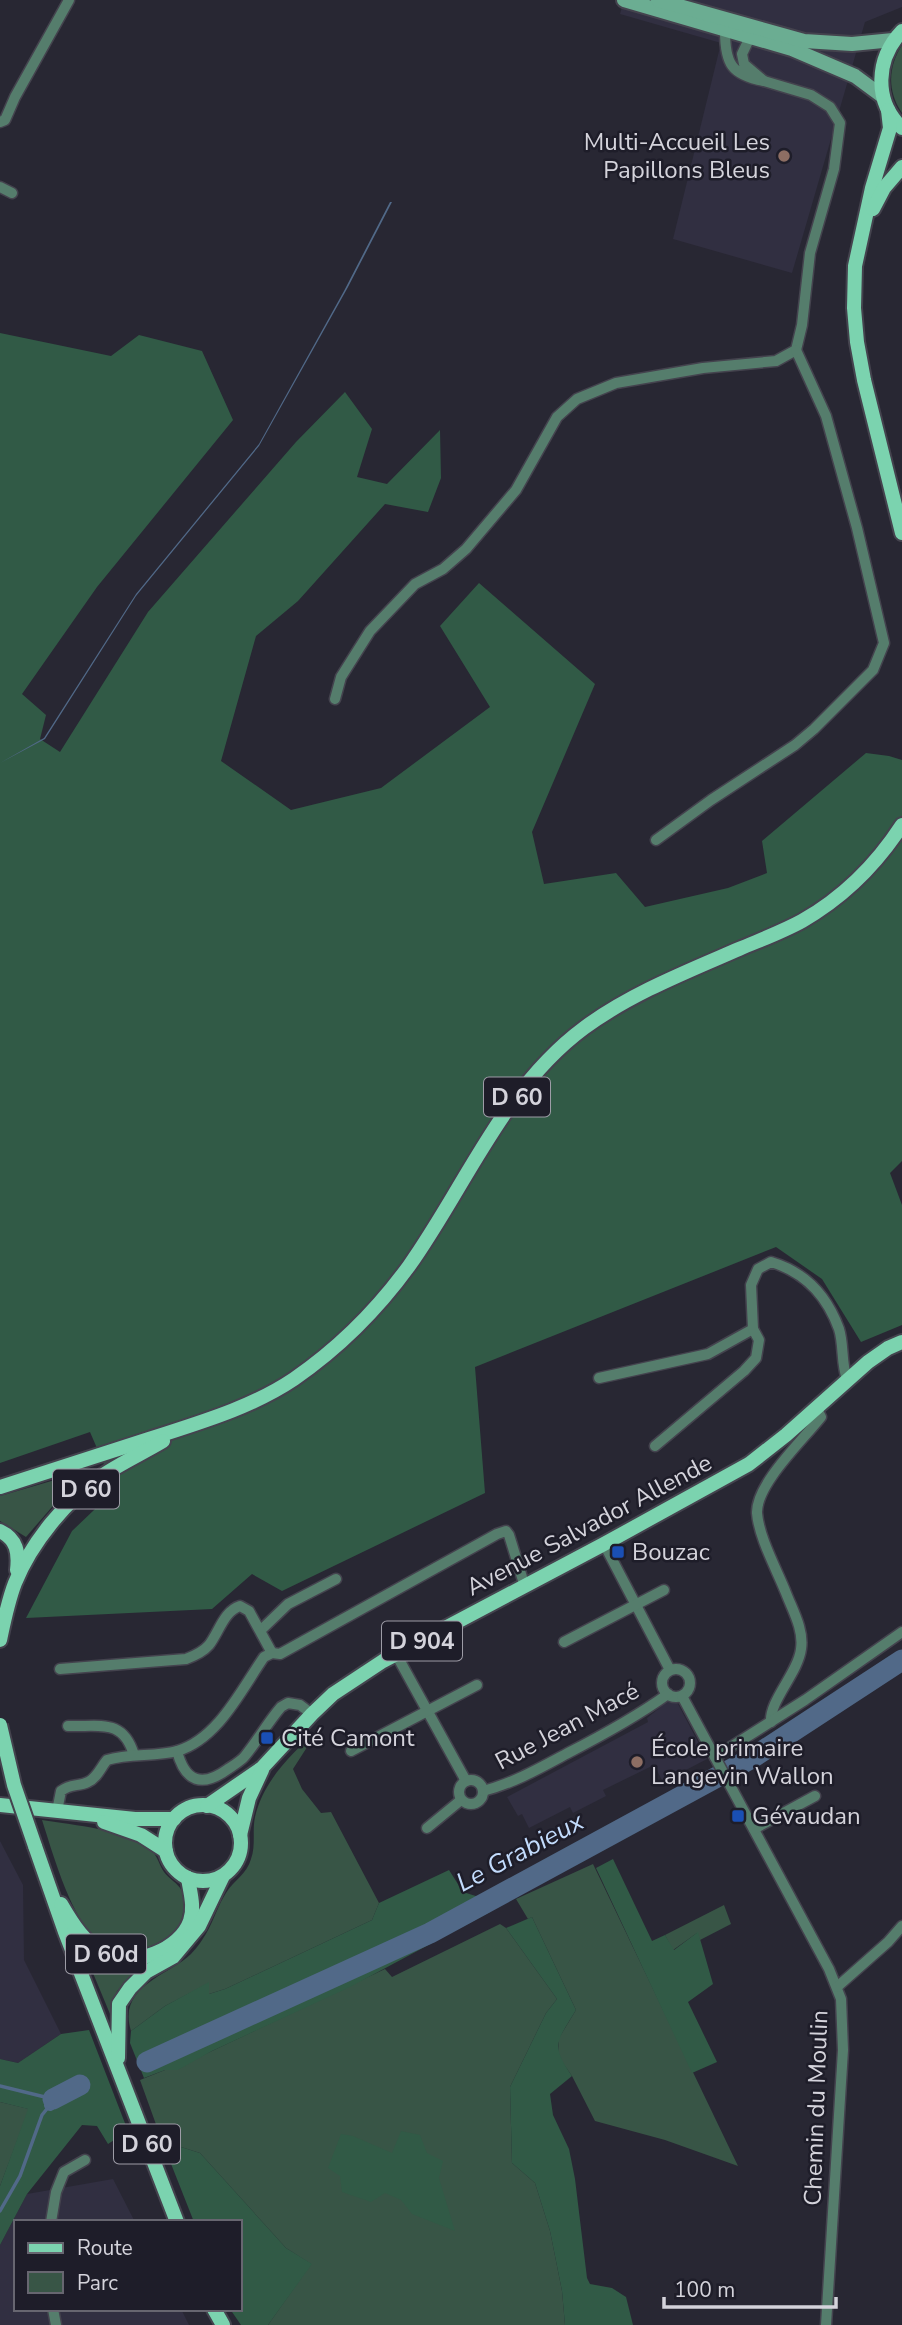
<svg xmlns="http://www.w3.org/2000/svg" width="902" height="2325" font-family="'Nunito Sans',sans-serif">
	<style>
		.built { fill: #312f41 }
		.green { fill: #385546 }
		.forest { fill: #315a46 }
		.water { fill: #516988 }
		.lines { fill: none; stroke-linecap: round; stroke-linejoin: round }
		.stream { stroke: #516988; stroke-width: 3.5 }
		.canal { stroke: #516988; stroke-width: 12 }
		.river { stroke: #516988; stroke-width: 21 }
		.minor-casing { stroke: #44434e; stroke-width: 13 }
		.secondary-casing { stroke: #44434e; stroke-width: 18 }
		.primary-casing { stroke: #44434e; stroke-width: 18 }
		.minor { stroke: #557d6c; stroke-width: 10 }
		.secondary { stroke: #6bad92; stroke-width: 14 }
		.primary { stroke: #7bd3af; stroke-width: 14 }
		.primary-bridge-casing { stroke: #44434e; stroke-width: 18; stroke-linecap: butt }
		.primary-bridge { stroke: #7bd3af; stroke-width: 14 }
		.education-dot { fill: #8d6e63; stroke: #1e1d29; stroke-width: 2.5 }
		.transit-dot { fill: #1a4fb4; stroke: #1e1d29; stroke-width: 2.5 }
		.labels { text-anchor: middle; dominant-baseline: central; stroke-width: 5; stroke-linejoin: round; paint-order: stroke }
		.shield { fill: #1e1d29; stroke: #9d9ca6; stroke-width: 2 }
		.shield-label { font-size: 23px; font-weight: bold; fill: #d4d3db }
		.poi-label { font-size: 24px; fill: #d4d3db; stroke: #1e1d29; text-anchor: start }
		.street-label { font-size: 24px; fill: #d4d3db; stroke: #1e1d29 }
		.water-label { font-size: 26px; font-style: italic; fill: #c3dcfd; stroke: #1e1d29 }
	</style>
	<rect width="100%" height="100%" fill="#282733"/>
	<g class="built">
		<path d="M 624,0 L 902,0 L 902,7 L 865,22 L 792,273 L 673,239 L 721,43 L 620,14 Z"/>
		<path d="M 668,1701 L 677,1702 L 707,1759 L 663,1782 L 654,1765 L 603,1790 L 606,1796 L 573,1813 L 570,1807 L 529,1828 L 522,1814 L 518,1816 L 507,1797 L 648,1722 L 647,1718 Z"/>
		<path d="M 0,1841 L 23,1885 L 24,1960 L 61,2034 L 18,2063 L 0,2059 Z"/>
		<path d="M 113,2179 L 135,2222 L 16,2222 L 16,2309 L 181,2309 L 189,2325 L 0,2325 L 0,2245 L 27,2194 Z"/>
	</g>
	<g class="green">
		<path d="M 902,45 L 902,113 C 887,91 888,67 902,45 Z"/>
		<path d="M 72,1475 L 77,1478 L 26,1537 L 0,1521 L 0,1496 Z"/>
		<path d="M 320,1727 L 293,1769 L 302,1789 L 321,1813 L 331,1812 L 379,1903 L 372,1920 L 225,1989 L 209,1994 L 209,1983 L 165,2006 L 131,2031 C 117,1986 168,1976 191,1954 C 197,1948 203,1939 207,1932 C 214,1920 218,1905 226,1893 C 233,1881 247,1874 251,1859 C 256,1845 252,1831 255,1817 C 264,1779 292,1754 320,1727 Z"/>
		<path d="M 42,1820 C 77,1826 121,1828 150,1849 C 157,1854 159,1865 164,1872 C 169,1879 178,1883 182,1891 C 185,1899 184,1910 182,1918 C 170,1958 117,1961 91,1933 C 69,1911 52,1851 42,1820 Z"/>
		<path d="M 593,1864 L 738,2166 L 665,2140 L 595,2121 L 572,2076 L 558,2056 L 559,2038 L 576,2010 L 532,1917 L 528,1919 L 516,1899 Z"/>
		<path d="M 724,1905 L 731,1924 L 700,1940 L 697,1933 L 673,1950 L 665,1935 Z"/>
		<path d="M 500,1924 L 506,1928 L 557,1999 L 546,2013 L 510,2087 L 512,2163 L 535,2183 L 550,2231 L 562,2291 L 565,2325 L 268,2325 L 311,2264 L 286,2248 L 200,2153 L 162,2141 L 140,2080 L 165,2070 L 178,2069 L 193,2060 L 385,1969 L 392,1977 Z"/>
		<path d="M 83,1949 L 113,1965 L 137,1969 L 117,1991 L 110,2014 Z"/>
		<path d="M 0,2102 L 29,2109 L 0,2186 Z"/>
	</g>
	<g class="forest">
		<path d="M 0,333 L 111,356 L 139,335 L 202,351 L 233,420 L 97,587 L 22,694 L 46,715 L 40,739 L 60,752 L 148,612 L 296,442 L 345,392 L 372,429 L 357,477 L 387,484 L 440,430 L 441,478 L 428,512 L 385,504 L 298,601 L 256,636 L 221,761 L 291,810 L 381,788 L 490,707 L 440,626 L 479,583 L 595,684 L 532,832 L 544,884 L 616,873 L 645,907 L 728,888 L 767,873 L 762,841 L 866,753 L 889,756 L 902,760 L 902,1161 L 890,1173 L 902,1205 L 902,1325 L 861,1342 L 822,1279 L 776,1247 L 475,1367 L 485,1493 L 282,1591 L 252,1574 L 212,1609 L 26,1618 L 72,1531 L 115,1490 L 90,1432 L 0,1463 Z"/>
		<path d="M 613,1859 L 652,1941 L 665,1935 L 674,1950 L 698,1932 L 713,1984 L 688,2002 L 717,2062 L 692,2073 L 596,1868 Z"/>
		<path d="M 449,1870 L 463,1892 L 479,1897 L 490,1912 L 350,1987 L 212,2051 L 178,2070 L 165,2070 L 144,2078 L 130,2043 L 131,2031 L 165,2006 L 209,1982 L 209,1994 L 225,1989 L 372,1920 L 379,1903 Z"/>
		<path d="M 532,1917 L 576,2010 C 557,2042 550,2044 572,2076 L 550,2094 L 553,2115 L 569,2149 L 575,2179 L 587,2278 L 590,2284 L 612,2288 L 626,2297 L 633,2325 L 565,2325 L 562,2291 L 550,2231 L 535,2183 L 512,2163 L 510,2087 L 546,2013 L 557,1999 L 506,1928 Z"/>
		<path d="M 89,2030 L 128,2131 L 108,2144 L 97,2126 L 82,2125 L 27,2194 L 0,2245 L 0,2186 L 28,2109 L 0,2102 L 0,2059 L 18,2063 L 61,2034 Z"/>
		<path d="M 401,2131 L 420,2135 L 427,2153 L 443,2161 L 439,2178 L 455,2231 L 412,2214 L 401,2200 L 385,2193 L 371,2202 L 342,2192 L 340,2176 L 328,2168 L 341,2134 L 353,2136 L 392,2153 Z"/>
		<path d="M 162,2141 L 200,2153 L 286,2248 L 312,2264 L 268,2325 L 241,2325 L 230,2309 L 240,2309 L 240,2222 L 194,2222 Z"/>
	</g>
	<path class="water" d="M 390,202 L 392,202 L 348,287 L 259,446 L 136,596 L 45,739 L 0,763 L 44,738 L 136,594 L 259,444 L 344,291 Z"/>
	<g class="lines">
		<g class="stream">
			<path d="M 0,2086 L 53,2099"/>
			<path d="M 0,2211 L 20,2176 L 42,2115 L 50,2105"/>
		</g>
		<path class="canal" d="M 50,2105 L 53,2099"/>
		<g class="river">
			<path d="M 147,2062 L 430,1933 L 752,1758 L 902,1660"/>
			<path d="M 53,2099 L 80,2085"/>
		</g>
		<g class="minor-casing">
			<g id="minor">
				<path d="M 725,31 C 725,63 731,75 764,81 L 744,64 L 742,54 L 752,33"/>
				<path d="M 0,122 L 5,120 L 15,97 L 69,0"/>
				<path d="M 0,187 L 12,193"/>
				<path d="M 335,699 L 341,677 L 370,631 L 415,584 L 443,569 L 466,549 L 516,490 L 557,417 L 577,399 L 616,383 L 703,368 L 776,361 L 796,350 L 802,325 L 810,253 L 834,169 L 840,123 L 830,107 L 811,95 L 764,81"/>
				<path d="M 656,840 L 711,800 L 795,745 L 814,729 L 873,670 L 884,643 L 857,528 L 826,416 L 796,350"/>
				<path d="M 599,1378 L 708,1354 L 753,1329"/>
				<path d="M 655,1446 L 744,1371 L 756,1358 L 759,1340 L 753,1329 L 751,1285 L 758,1269 L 771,1262 C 805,1272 827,1296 839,1329 C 844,1345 841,1363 847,1379"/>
				<path d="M 604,1544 L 670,1670"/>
				<path d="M 261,1630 L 288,1604 L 336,1579"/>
				<path d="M 564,1642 L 664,1590"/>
				<path d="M 396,1654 L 466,1781"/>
				<circle cx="676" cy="1683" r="14"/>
				<path d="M 60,1669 L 186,1659 C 194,1656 203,1652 209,1645 C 219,1632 224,1611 240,1606 L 249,1611 L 272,1653"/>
				<path d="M 682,1696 L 829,1969 L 841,1999 L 843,2050 L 826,2325"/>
				<path d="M 771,1722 C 769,1701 798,1673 801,1649 C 804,1630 793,1611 786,1593 C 777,1570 759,1538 757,1513 C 756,1484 803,1440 821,1417 L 816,1407"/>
				<path d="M 68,1726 C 100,1727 123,1718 134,1755"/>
				<path d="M 177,1751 C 185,1782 202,1788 228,1769 C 234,1765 241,1761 245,1756 C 258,1740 268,1722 281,1707 L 288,1703 L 300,1705 L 312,1714"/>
				<path d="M 351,1751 L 477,1685"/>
				<path d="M 715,1757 L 805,1700 L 902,1632"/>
				<circle cx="471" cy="1792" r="12"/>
				<path d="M 483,1791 C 514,1783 540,1768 568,1753 C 603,1735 636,1717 668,1694"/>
				<path d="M 57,1811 L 61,1791 C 71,1783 78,1787 88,1782 C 97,1778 101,1767 107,1760 C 130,1753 155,1757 177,1751 C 218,1739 241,1690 264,1657 L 272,1653 L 280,1654 L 497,1534 L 506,1531 L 509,1535 L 525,1587"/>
				<path d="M 427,1828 L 461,1800"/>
				<path d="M 754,1829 L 815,1796"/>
				<path d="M 837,1987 L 888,1942 L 902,1926"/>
				<path d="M 51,2222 L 56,2192 L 64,2172 L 85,2160"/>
				<path d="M 53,2309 L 56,2325"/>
			</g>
		</g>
		<g class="secondary-casing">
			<g id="secondary">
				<path d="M 624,0 L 792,49 L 855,76 L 882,96"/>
				<path d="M 658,0 L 804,41 L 852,44 L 893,40"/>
			</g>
		</g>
		<g class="primary-casing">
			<g id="primary">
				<path d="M 902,31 C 876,58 873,101 902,128"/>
				<path d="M 888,110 L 890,128 L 872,188 L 855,266 L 854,308 L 857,342 L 864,380 L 902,533"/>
				<path d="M 873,209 L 884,188 L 902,167"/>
				<path d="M 0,1487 C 50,1471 100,1455 149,1439 C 198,1423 251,1408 294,1379 C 339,1348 377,1310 409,1266 C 466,1186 503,1088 584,1028 C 630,994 686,972 739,949 C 760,940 782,932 802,921 C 844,897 876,865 902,825"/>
				<path d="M 0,1531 C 17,1539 19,1553 17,1570"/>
				<path d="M 0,1640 C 4,1621 8,1601 15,1583 C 31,1543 66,1500 102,1476 C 121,1463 143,1453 163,1441"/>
				<path d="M 0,1805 L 135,1819 L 174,1819"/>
				<circle cx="203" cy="1843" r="38"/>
				<path d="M 207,1806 L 262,1768 L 312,1714 L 333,1694 L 383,1661 L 604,1544 L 749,1464 L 786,1435 L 868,1362 L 888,1348 L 902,1342"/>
				<path d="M 104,1822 L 141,1835 L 166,1851"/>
				<path d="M 240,1835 L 249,1798 L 262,1770"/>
				<path d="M 35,1846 L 65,1932 L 177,2222"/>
				<path d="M 61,1904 C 72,1923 86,1946 107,1955 C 134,1967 180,1950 190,1921 C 195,1907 190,1892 188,1878"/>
				<path d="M 118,2058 L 119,2004 L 130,1988 L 146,1972 L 173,1957 L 199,1926 L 223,1876"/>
				<path d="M 214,2309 L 223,2325"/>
			</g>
		</g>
		<use href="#minor" class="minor"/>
		<use href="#secondary" class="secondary"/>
		<use href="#primary" class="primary"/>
		<g class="primary-bridge-casing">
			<path id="primary-bridge" d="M 0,1725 L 14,1785 L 35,1846"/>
		</g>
		<use href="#primary-bridge" class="primary-bridge"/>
	</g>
	<g class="education-dot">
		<circle cx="784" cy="156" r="7"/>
		<circle cx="637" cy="1762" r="7"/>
	</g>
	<g class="transit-dot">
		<rect x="611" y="1545" width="14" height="14" rx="3.5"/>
		<rect x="260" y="1731" width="14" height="14" rx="3.5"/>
		<rect x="731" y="1809" width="14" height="14" rx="3.5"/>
	</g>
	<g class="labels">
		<g class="shield">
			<rect x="484" y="1077.5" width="66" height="39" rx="5"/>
			<rect x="53" y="1469.5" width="66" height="39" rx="5"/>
			<rect x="382" y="1621.5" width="80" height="39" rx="5"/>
			<rect x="66" y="1934.5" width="80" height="39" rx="5"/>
			<rect x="114" y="2124.5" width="66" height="39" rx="5"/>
		</g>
		<g class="shield-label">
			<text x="517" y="1097">D 60</text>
			<text x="86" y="1489">D 60</text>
			<text x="422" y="1641">D 904</text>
			<text x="106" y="1954">D 60d</text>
			<text x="147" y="2144">D 60</text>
		</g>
		<g class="poi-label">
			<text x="770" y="142" text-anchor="end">Multi-Accueil Les<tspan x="770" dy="28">Papillons Bleus</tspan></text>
			<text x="632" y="1552">Bouzac</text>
			<text x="281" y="1738">Cité Camont</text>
			<text x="651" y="1748">École primaire<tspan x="651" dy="28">Langevin Wallon</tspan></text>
			<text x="752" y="1816">Gévaudan</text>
		</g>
		<g class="street-label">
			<text transform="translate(589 1525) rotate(-28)">Avenue Salvador Allende</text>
			<text transform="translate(567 1726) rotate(-28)">Rue Jean Macé</text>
			<text transform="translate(816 2108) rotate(-88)">Chemin du Moulin</text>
		</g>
		<g class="water-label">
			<text transform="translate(520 1852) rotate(-28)">Le Grabieux</text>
		</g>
	</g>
	<rect x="14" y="2220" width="228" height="91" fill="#1e1d29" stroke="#676670" stroke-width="2"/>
	<rect x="28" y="2243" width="35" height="10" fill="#7bd3af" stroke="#676670" stroke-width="2"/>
	<text x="77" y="2255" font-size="21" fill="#d4d3db">Route</text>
	<rect x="28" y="2272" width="35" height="21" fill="#385546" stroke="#676670" stroke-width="2"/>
	<text x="77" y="2290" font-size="21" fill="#d4d3db">Parc</text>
	<path d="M664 2297v10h172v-10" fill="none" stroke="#d4d3db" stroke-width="3.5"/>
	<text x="674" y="2297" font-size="21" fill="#d4d3db" stroke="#1e1d29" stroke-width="5" paint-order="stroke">100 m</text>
</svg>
